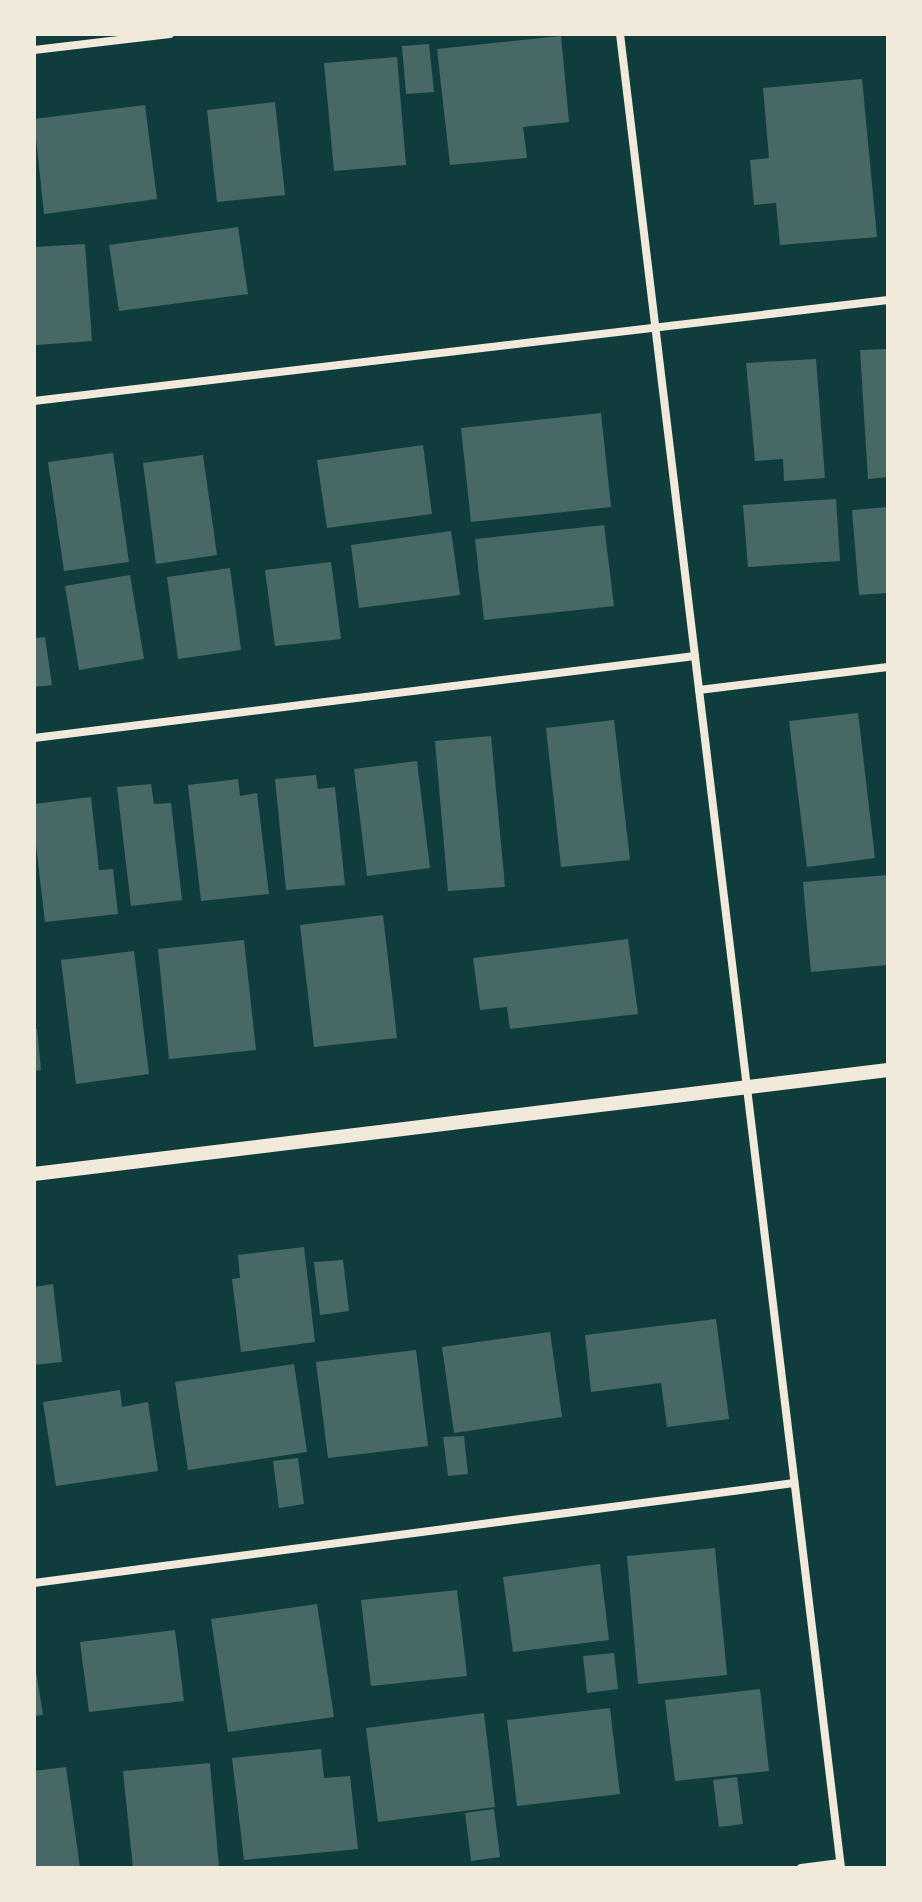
<svg xmlns="http://www.w3.org/2000/svg" width="922" height="1902" font-family="Literata,serif">
	<style>
		.building { fill: #486865 }
		.lines { fill: none; stroke-linecap: round; stroke-linejoin: round }
		.minor { stroke: #f1e9da; stroke-width: 8 }
		.tertiary { stroke: #f1e9da; stroke-width: 14 }
	</style>
	<rect width="100%" height="100%" fill="#0f3d3e"/>
	<g class="building">
		<path d="M 561,36 L 569,122 L 523,127 L 527,158 L 450,165 L 437,49 Z"/>
		<path d="M 429,44 L 434,92 L 406,94 L 402,46 Z"/>
		<path d="M 397,57 L 406,165 L 334,171 L 324,63 Z"/>
		<path d="M 862,79 L 877,237 L 780,245 L 776,203 L 754,205 L 750,160 L 769,158 L 763,88 Z"/>
		<path d="M 275,102 L 285,195 L 217,202 L 207,110 Z"/>
		<path d="M 145,105 L 157,199 L 44,214 L 34,119 Z"/>
		<path d="M 238,227 L 248,294 L 119,311 L 109,245 Z"/>
		<path d="M 85,244 L 92,341 L 36,345 L 34,247 Z"/>
		<path d="M 888,349 L 888,477 L 868,479 L 860,350 Z"/>
		<path d="M 816,359 L 825,478 L 784,481 L 783,459 L 755,461 L 746,363 Z"/>
		<path d="M 601,413 L 611,507 L 471,522 L 461,428 Z"/>
		<path d="M 423,445 L 432,514 L 327,528 L 317,460 Z"/>
		<path d="M 113,453 L 129,562 L 64,571 L 48,462 Z"/>
		<path d="M 203,455 L 217,555 L 156,564 L 143,463 Z"/>
		<path d="M 836,499 L 840,561 L 748,567 L 743,505 Z"/>
		<path d="M 888,507 L 888,593 L 859,595 L 852,510 Z"/>
		<path d="M 604,525 L 614,606 L 484,620 L 475,539 Z"/>
		<path d="M 451,531 L 460,595 L 359,608 L 351,545 Z"/>
		<path d="M 331,562 L 341,639 L 275,646 L 265,570 Z"/>
		<path d="M 230,568 L 241,650 L 178,659 L 167,577 Z"/>
		<path d="M 130,575 L 144,659 L 79,670 L 65,586 Z"/>
		<path d="M 45,637 L 52,685 L 34,687 L 34,638 Z"/>
		<path d="M 858,713 L 875,858 L 807,867 L 789,721 Z"/>
		<path d="M 614,720 L 630,860 L 561,867 L 546,728 Z"/>
		<path d="M 491,736 L 505,887 L 448,891 L 435,741 Z"/>
		<path d="M 417,761 L 430,868 L 367,876 L 354,769 Z"/>
		<path d="M 316,775 L 318,789 L 335,787 L 345,885 L 286,890 L 275,779 Z"/>
		<path d="M 238,779 L 240,796 L 257,793 L 269,894 L 201,901 L 188,785 Z"/>
		<path d="M 151,784 L 154,804 L 171,803 L 182,900 L 131,906 L 117,787 Z"/>
		<path d="M 91,797 L 99,870 L 113,869 L 118,914 L 45,922 L 34,828 L 34,804 Z"/>
		<path d="M 888,875 L 888,965 L 811,972 L 803,882 Z"/>
		<path d="M 383,915 L 397,1038 L 314,1047 L 300,925 Z"/>
		<path d="M 628,939 L 638,1014 L 510,1029 L 507,1007 L 480,1010 L 473,958 Z"/>
		<path d="M 244,940 L 256,1050 L 169,1059 L 158,949 Z"/>
		<path d="M 134,951 L 149,1074 L 76,1084 L 61,960 Z"/>
		<path d="M 37,1029 L 41,1070 L 34,1071 L 34,1030 Z"/>
		<path d="M 304,1247 L 315,1342 L 241,1352 L 232,1279 L 240,1278 L 238,1255 Z"/>
		<path d="M 343,1260 L 349,1311 L 320,1315 L 314,1262 Z"/>
		<path d="M 53,1284 L 62,1362 L 34,1365 L 34,1287 Z"/>
		<path d="M 716,1319 L 729,1419 L 667,1427 L 661,1383 L 591,1392 L 585,1335 Z"/>
		<path d="M 550,1332 L 562,1417 L 454,1433 L 442,1347 Z"/>
		<path d="M 416,1350 L 428,1446 L 328,1458 L 316,1362 Z"/>
		<path d="M 294,1364 L 307,1452 L 188,1470 L 175,1382 Z"/>
		<path d="M 120,1390 L 122,1407 L 148,1402 L 158,1471 L 56,1486 L 43,1402 Z"/>
		<path d="M 464,1436 L 468,1474 L 448,1476 L 443,1437 Z"/>
		<path d="M 298,1458 L 304,1504 L 279,1508 L 273,1461 Z"/>
		<path d="M 715,1548 L 727,1675 L 638,1684 L 627,1556 Z"/>
		<path d="M 600,1564 L 609,1640 L 513,1652 L 503,1577 Z"/>
		<path d="M 457,1590 L 467,1676 L 371,1686 L 361,1600 Z"/>
		<path d="M 317,1604 L 334,1717 L 228,1732 L 211,1619 Z"/>
		<path d="M 175,1630 L 184,1701 L 89,1712 L 80,1642 Z"/>
		<path d="M 614,1653 L 618,1689 L 587,1693 L 583,1656 Z"/>
		<path d="M 34,1658 L 43,1715 L 34,1716 Z"/>
		<path d="M 760,1689 L 769,1771 L 675,1781 L 665,1700 Z"/>
		<path d="M 610,1708 L 620,1794 L 517,1806 L 507,1720 Z"/>
		<path d="M 484,1713 L 495,1807 L 378,1822 L 366,1728 Z"/>
		<path d="M 321,1749 L 324,1778 L 350,1776 L 358,1849 L 244,1860 L 232,1758 Z"/>
		<path d="M 210,1763 L 219,1867 L 133,1868 L 123,1771 Z"/>
		<path d="M 66,1767 L 80,1868 L 34,1868 L 34,1771 Z"/>
		<path d="M 737,1777 L 743,1824 L 719,1827 L 713,1780 Z"/>
		<path d="M 494,1809 L 500,1857 L 471,1861 L 465,1813 Z"/>
	</g>
	<g class="lines">
		<g class="minor">
			<path d="M 620,34 L 841,1868"/>
			<path d="M 34,50 L 170,34"/>
			<path d="M 34,401 L 888,300"/>
			<path d="M 699,690 L 888,667"/>
			<path d="M 34,738 L 695,656"/>
			<path d="M 34,1583 L 794,1483"/>
			<path d="M 801,1868 L 840,1863"/>
		</g>
		<path class="tertiary" d="M 34,1174 L 888,1070"/>
	</g>
	<rect width="922" height="1902" fill="none" stroke="#f1e9da" stroke-width="72"/>
</svg>
